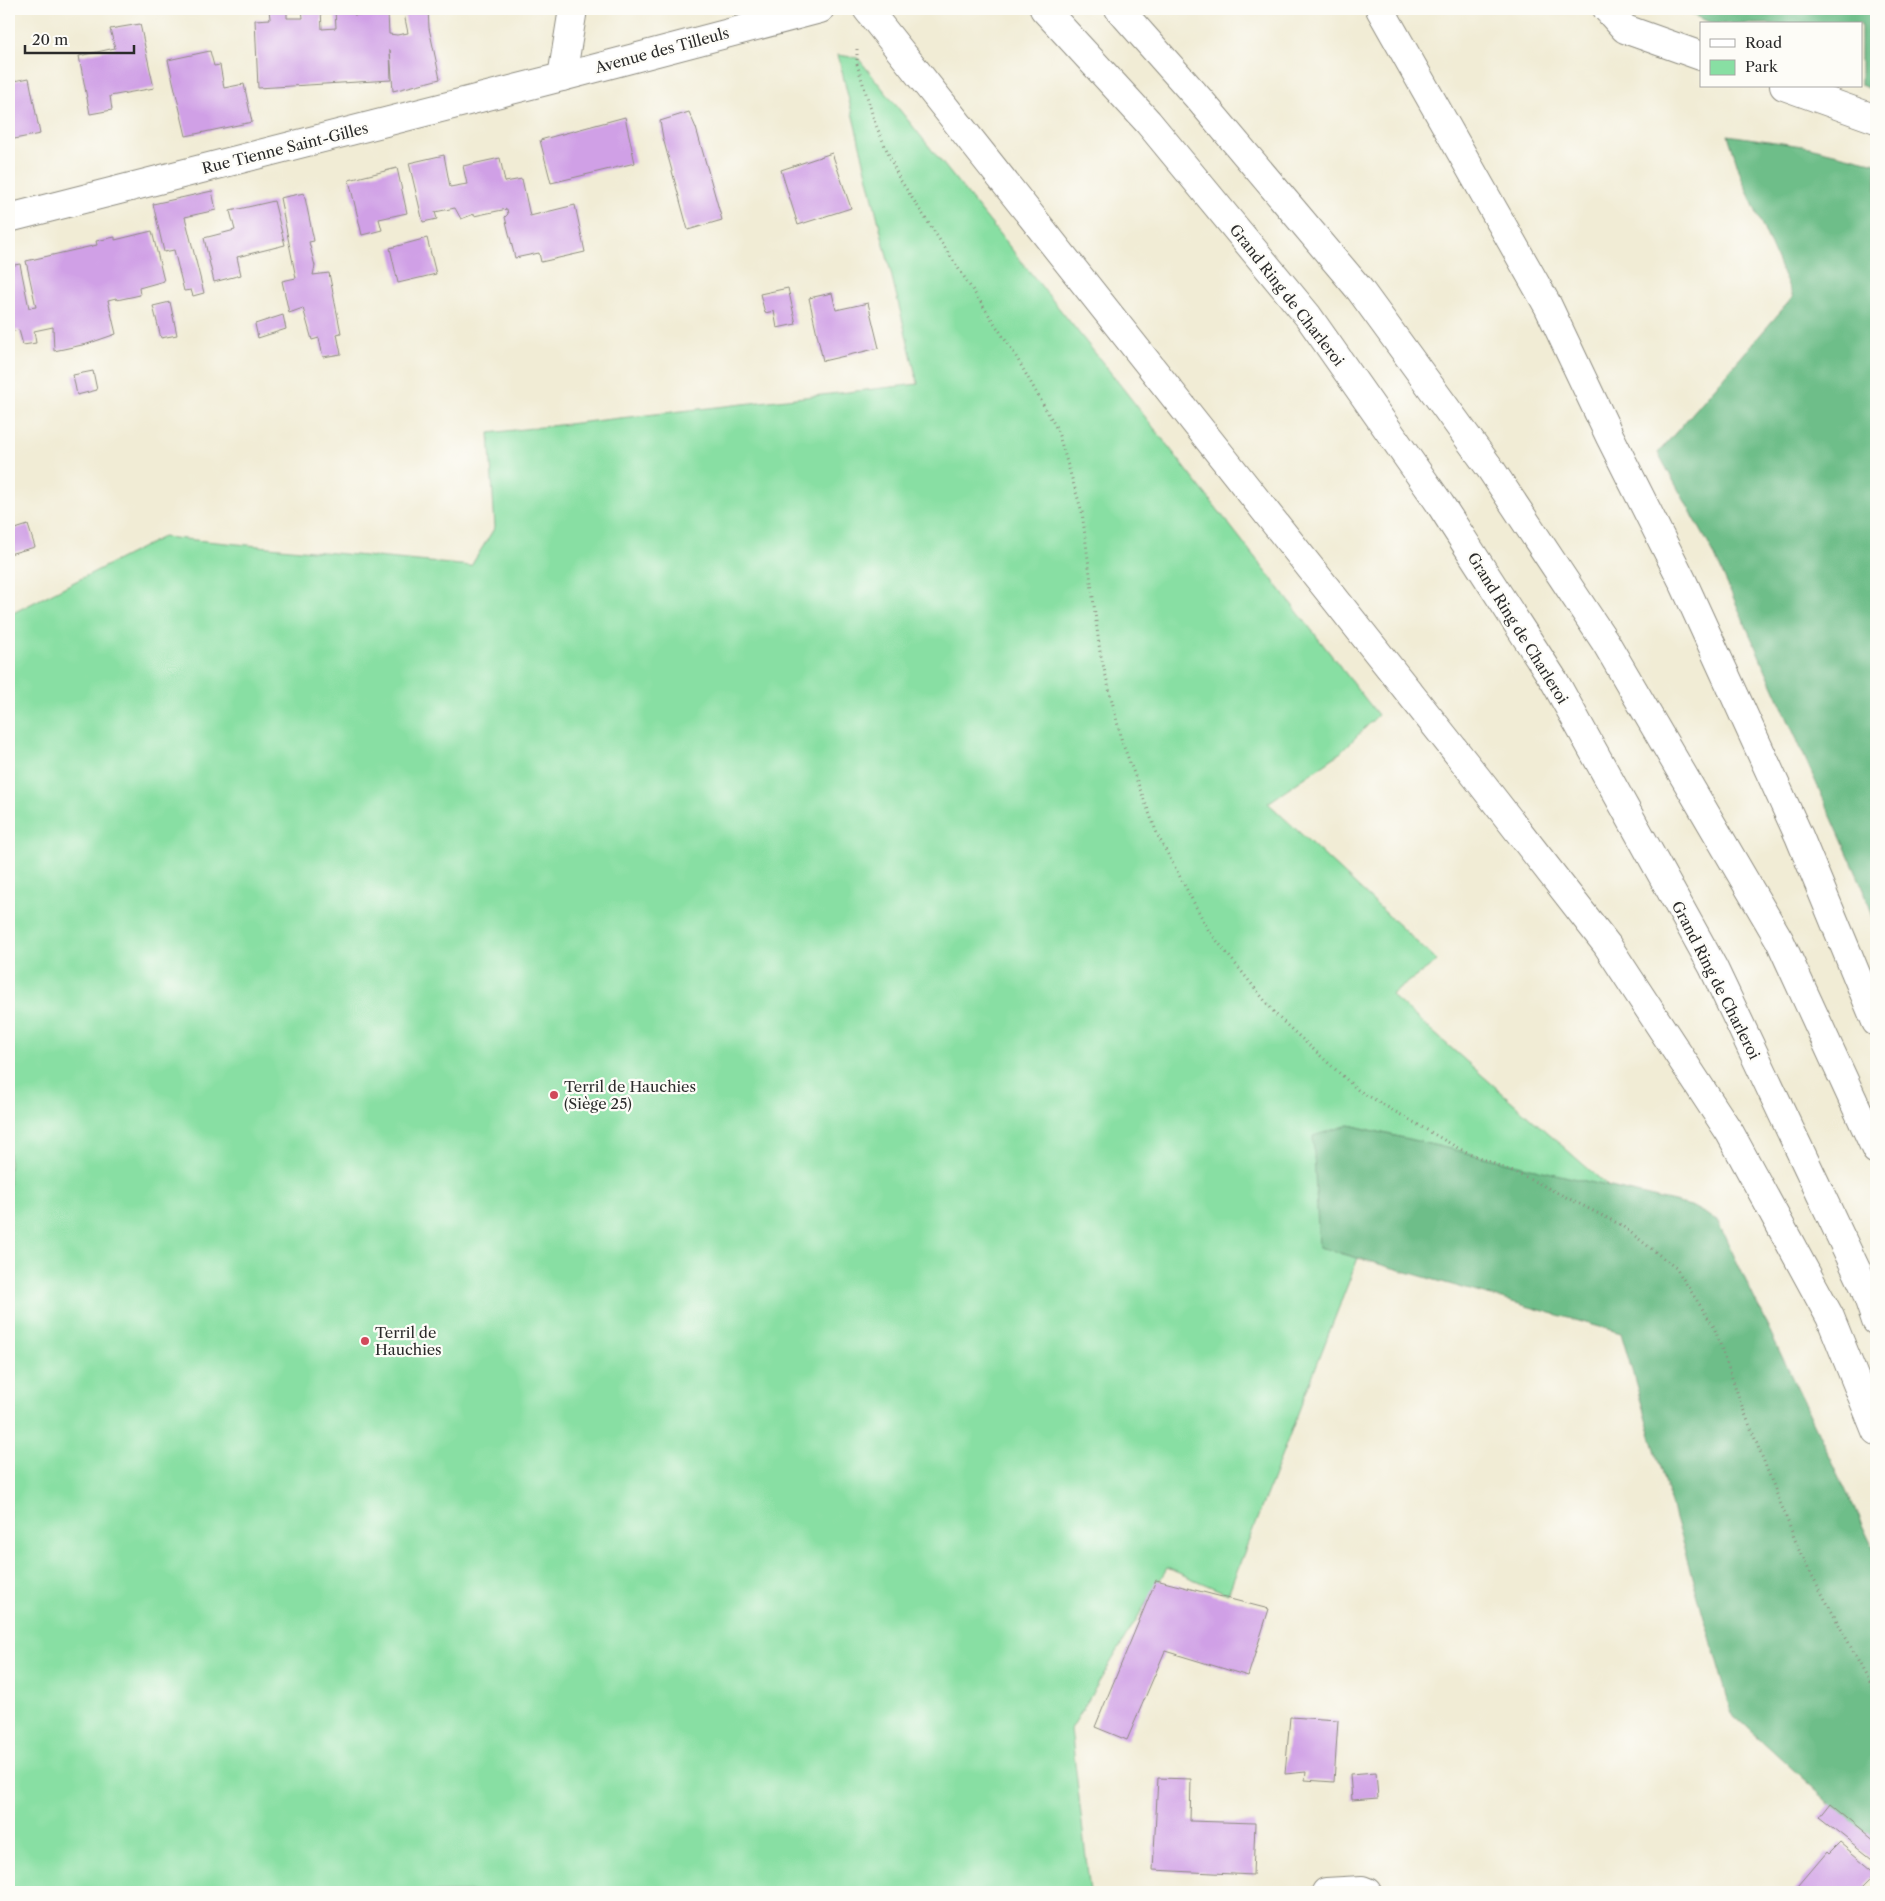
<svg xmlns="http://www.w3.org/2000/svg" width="1885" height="1901" font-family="'Libre Caslon Text',serif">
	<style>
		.green { fill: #88dfa3; stroke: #5a8567 }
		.forest { fill: #6ebe89; stroke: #4c745a }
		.building { fill: #d0a0e6 }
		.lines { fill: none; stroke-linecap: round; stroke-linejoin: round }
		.minor-casing { stroke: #8e8c80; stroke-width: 30 }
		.highway-casing { stroke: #8e8c80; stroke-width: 30 }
		.path { stroke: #8e8c80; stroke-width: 3; stroke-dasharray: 1 4; stroke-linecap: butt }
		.minor { stroke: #fff; stroke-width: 28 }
		.highway { stroke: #fff; stroke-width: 28 }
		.poi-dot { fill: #d1495b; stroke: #fdfcf7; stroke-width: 2 }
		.labels { text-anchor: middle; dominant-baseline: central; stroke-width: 4.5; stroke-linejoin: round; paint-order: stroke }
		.street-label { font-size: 15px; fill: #2b2b2b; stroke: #fdfcf7 }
		.poi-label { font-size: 15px; fill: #2b2b2b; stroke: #fdfcf7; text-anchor: start }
	</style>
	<rect width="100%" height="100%" fill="#fdfcf7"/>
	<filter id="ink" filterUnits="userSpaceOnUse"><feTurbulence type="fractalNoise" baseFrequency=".02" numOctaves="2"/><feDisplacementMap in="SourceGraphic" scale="10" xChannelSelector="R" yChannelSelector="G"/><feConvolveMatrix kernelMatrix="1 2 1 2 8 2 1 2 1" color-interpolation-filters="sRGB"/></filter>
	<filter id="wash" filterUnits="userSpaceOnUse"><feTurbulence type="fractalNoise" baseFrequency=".0096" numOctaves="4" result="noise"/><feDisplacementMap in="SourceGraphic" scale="20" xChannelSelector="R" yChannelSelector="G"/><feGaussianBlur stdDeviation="1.12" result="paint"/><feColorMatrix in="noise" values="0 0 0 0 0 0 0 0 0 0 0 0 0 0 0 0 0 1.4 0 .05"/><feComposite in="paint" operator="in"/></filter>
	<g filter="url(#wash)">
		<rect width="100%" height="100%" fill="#f1ecd5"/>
		<path class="green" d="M 838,55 L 858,58 L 1107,368 L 1378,715 L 1339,754 L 1268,803 L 1437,961 L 1391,995 L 1609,1187 L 1349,1125 L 1319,1247 L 1358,1258 L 1228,1594 L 1167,1568 L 1071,1729 L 1090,1892 L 9,1892 L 9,615 L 163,537 L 471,566 L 495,527 L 489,433 L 918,384 Z"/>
		<g class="forest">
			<path d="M 1678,9 L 1876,9 L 1876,92 L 1861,85 L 1861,24 L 1714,24 Z"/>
			<path d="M 1728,135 L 1809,147 L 1876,163 L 1876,926 L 1864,890 L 1713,552 L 1658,453 L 1793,297 L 1742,179 Z"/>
			<path d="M 1349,1125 L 1691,1206 L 1717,1220 L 1876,1554 L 1876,1846 L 1732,1713 L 1621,1333 L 1319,1247 L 1313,1136 Z"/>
		</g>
		<g id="blocks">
			<g class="building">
				<path d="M 269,9 L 287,9 L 287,18 L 303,18 L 302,9 L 321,9 L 322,29 L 336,28 L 335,9 L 354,9 L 354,15 L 388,13 L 389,34 L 397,35 L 408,33 L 403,9 L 428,9 L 429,28 L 440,79 L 393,91 L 390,50 L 391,80 L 258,88 L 255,20 L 270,19 Z"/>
				<path d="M 140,24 L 154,88 L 110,96 L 112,110 L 90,114 L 79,56 L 115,48 L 110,29 Z"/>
				<path d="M 210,51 L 214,66 L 220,65 L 224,88 L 244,84 L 252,122 L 186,136 L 168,60 Z"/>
				<path d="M 29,78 L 40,134 L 9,140 L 9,82 Z"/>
				<path d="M 689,112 L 696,128 L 722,220 L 688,230 L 663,138 L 660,121 Z"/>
				<path d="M 625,117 L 635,163 L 551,183 L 540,140 Z"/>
				<path d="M 832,153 L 851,208 L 798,225 L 781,170 Z"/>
				<path d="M 444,155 L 450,187 L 467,184 L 463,166 L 500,158 L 505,182 L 522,179 L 530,216 L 575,205 L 585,252 L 541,262 L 539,253 L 515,258 L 505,217 L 508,214 L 507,209 L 474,216 L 474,214 L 461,219 L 455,208 L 435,212 L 437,219 L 423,222 L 409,163 Z"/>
				<path d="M 397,168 L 407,213 L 379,219 L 382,230 L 362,235 L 349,180 Z"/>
				<path d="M 212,191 L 216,210 L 185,217 L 204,293 L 193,296 L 191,290 L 184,291 L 174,250 L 164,252 L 153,204 Z"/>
				<path d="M 304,193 L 314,241 L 309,242 L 315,266 L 313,275 L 329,273 L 341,333 L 337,334 L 341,354 L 323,357 L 319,338 L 312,340 L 303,308 L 289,313 L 282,281 L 296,278 L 280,198 Z"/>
				<path d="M 274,201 L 285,245 L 237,257 L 241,275 L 214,282 L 204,238 L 235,230 L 230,211 Z"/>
				<path d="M 152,231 L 164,281 L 139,288 L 140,295 L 117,300 L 116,298 L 108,300 L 116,334 L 87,344 L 54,351 L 53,327 L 34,331 L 36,343 L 23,345 L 19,330 L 9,332 L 9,266 L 20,264 L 29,308 L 36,307 L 26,261 L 97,245 L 96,241 L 115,237 L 115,240 Z"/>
				<path d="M 427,238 L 436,274 L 398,283 L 390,248 Z"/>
				<path d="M 788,288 L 796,324 L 777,328 L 774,311 L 765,313 L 760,294 Z"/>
				<path d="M 832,293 L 836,310 L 868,303 L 879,348 L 823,361 L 809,298 Z"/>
				<path d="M 170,302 L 177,335 L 161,338 L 153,306 Z"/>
				<path d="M 283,315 L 286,329 L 258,338 L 255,324 Z"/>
				<path d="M 93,371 L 97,390 L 77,395 L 73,375 Z"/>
				<path d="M 28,525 L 35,547 L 9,554 L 9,531 Z"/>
				<path d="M 1156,1580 L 1269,1609 L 1248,1676 L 1165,1651 L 1127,1740 L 1095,1727 Z"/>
				<path d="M 1290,1717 L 1338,1720 L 1334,1782 L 1305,1780 L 1306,1772 L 1285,1774 Z"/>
				<path d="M 1376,1772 L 1378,1798 L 1352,1800 L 1350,1774 Z"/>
				<path d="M 1158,1778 L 1191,1779 L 1190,1821 L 1255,1823 L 1253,1875 L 1153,1870 Z"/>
				<path d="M 1830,1803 L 1876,1841 L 1876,1862 L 1819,1817 Z"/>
				<path d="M 1840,1843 L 1876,1873 L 1864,1885 L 1868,1889 L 1866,1892 L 1793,1892 L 1827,1852 L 1829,1854 Z"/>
			</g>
		</g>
	</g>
	<g filter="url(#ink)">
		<use href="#blocks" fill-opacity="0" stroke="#8e8c80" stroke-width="1"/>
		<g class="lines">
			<g class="minor-casing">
				<g id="minor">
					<path d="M 1607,9 L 1625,29 L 1701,56"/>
					<path d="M 562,77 L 573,9"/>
					<path d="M 1784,86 L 1876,119"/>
					<path d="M 9,218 L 562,77 L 820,9"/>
					<path d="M 1326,1892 L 1362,1890 L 1367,1892"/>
				</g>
			</g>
			<g class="highway-casing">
				<g id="highway">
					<path d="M 867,9 L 1477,778 L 1607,945 L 1730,1133 L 1830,1317 L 1876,1431"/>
					<path d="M 1044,9 L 1148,122 L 1308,316 L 1440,504 L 1555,682 L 1713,967 L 1864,1286 L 1876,1321"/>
					<path d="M 1119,9 L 1199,99 L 1360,290 L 1492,471 L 1606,643 L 1780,941 L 1876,1150"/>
					<path d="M 1380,9 L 1548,306 L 1610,437 L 1683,582 L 1799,836 L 1876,1022"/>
				</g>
			</g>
			<path class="path" d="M 857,49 L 857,64 L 875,123 L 899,178 L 1014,353 L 1057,429 L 1082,512 L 1100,652 L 1122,742 L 1158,836 L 1209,931 L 1278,1017 L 1358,1090 L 1458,1148 L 1540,1184 L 1621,1225 L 1676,1268 L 1714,1327 L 1742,1406 L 1801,1555 L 1876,1693"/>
			<use href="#minor" class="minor"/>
			<use href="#highway" class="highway"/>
		</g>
	</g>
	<g class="poi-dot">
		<circle cx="554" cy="1095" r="5"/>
		<circle cx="365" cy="1341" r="5"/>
	</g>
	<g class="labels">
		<g class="street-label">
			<text transform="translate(662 50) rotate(-15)">Avenue des Tilleuls</text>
			<text transform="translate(285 148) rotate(-14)">Rue Tienne Saint-Gilles</text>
			<text transform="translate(1287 295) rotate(52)">Grand Ring de Charleroi</text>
			<text transform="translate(1518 628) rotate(58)">Grand Ring de Charleroi</text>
			<text transform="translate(1716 980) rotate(63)">Grand Ring de Charleroi</text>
		</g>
		<g class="poi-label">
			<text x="564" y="1086">Terril de Hauchies<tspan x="564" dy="17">(Siège 25)</tspan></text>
			<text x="375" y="1332">Terril de<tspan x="375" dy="17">Hauchies</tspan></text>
		</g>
	</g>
	<rect width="1885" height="1901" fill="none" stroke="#fdfcf7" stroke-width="30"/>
	<rect x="1700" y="22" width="162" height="65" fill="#fdfcf7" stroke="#a9a8a5"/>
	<rect x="1710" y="39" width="25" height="8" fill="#ffffff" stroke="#a9a8a5"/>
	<text x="1745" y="48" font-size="15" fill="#2b2b2b">Road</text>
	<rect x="1710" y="60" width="25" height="15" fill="#88dfa3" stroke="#a9a8a5"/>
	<text x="1745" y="72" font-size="15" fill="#2b2b2b">Park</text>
	<path d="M25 45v8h109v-8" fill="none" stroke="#2b2b2b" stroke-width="2.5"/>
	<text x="32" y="45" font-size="15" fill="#2b2b2b" stroke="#fdfcf7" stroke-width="4" paint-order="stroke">20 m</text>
</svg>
